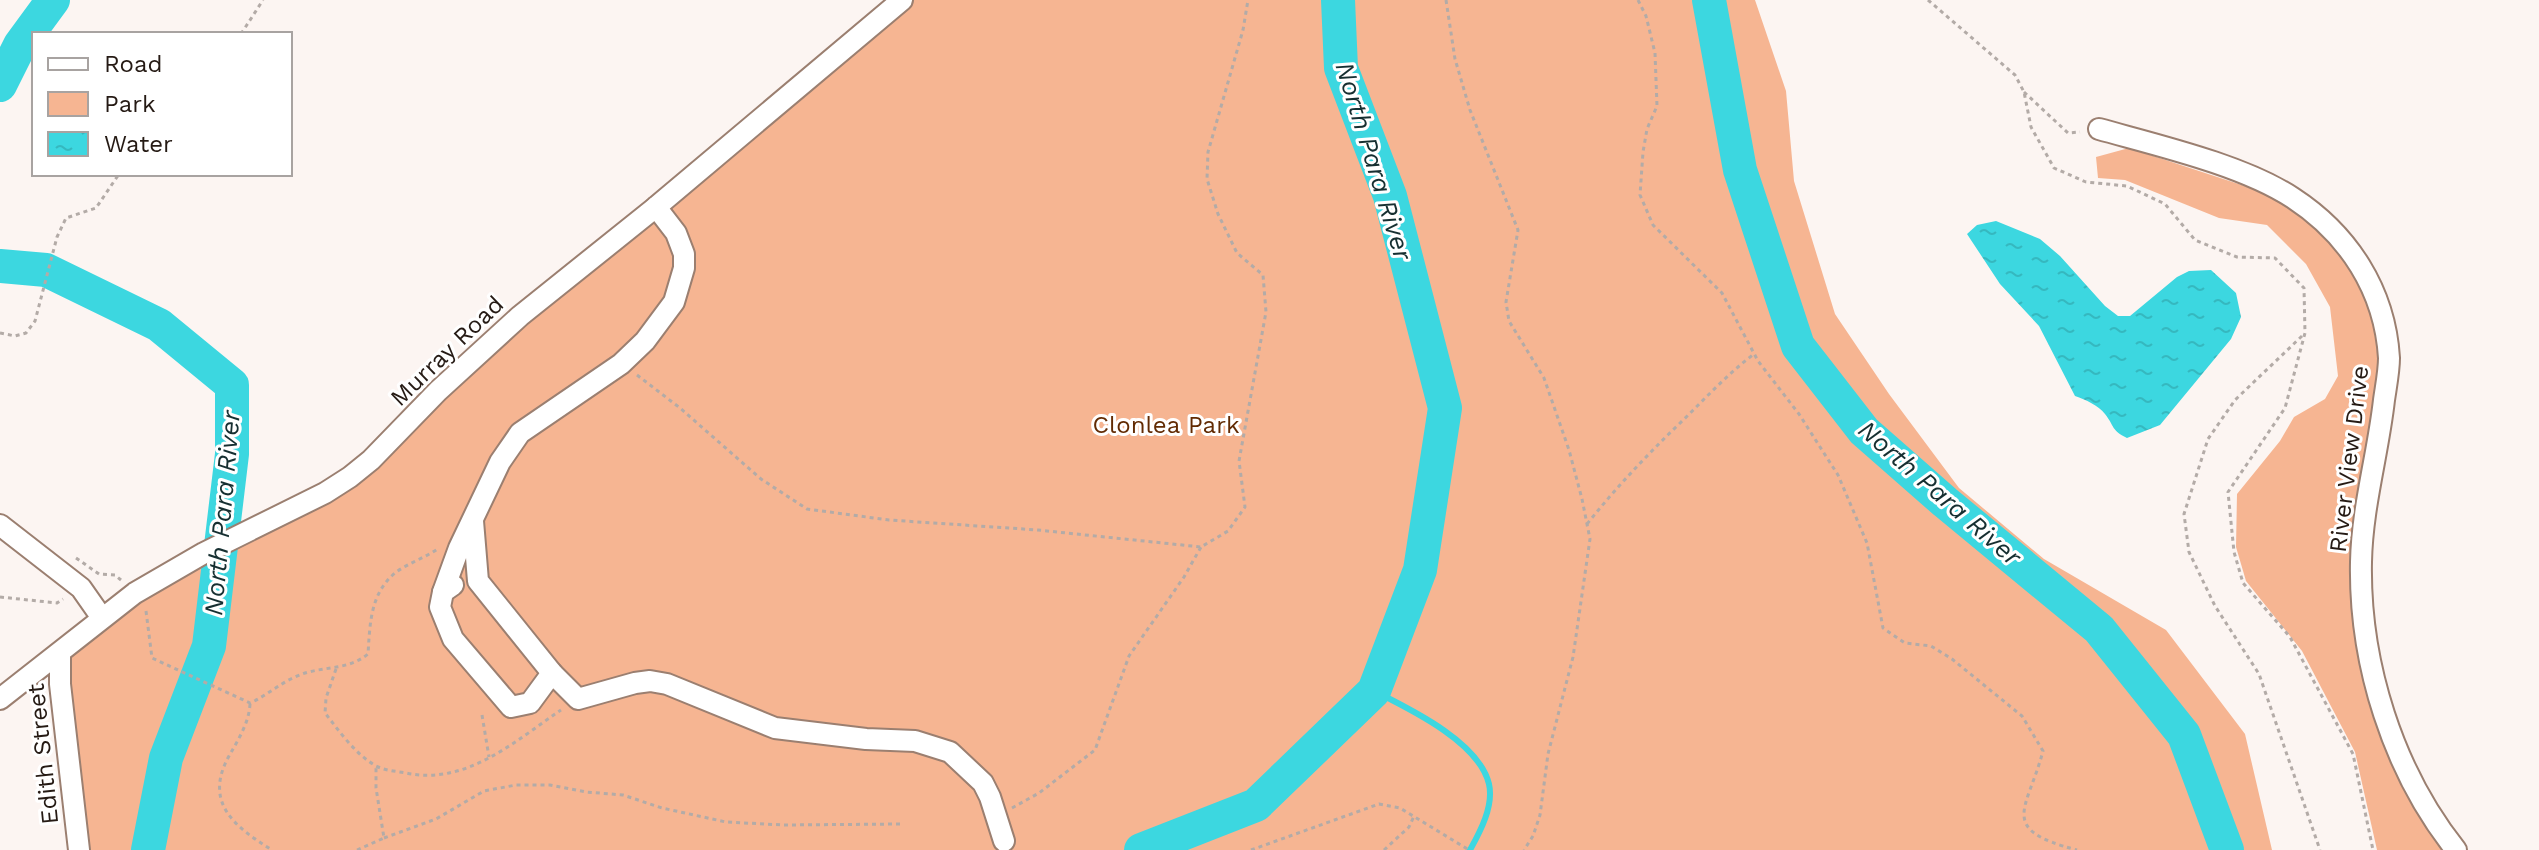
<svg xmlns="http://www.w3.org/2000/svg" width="2539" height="850" font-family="'Work Sans',sans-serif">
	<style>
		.green { fill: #f6b592 }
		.water { fill: url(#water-ripples) }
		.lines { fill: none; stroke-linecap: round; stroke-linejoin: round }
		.stream { stroke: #3cd7e0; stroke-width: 6 }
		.river { stroke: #3cd7e0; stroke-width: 34 }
		.minor-casing { stroke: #9b7f70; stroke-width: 24 }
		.path { stroke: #b3aba7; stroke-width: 3; stroke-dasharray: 4 4; stroke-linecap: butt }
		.minor { stroke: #fff; stroke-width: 20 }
		.labels { text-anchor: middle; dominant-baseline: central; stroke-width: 6; stroke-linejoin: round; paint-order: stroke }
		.street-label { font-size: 24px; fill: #251a14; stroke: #fff }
		.park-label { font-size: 24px; fill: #622b03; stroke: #fff }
		.water-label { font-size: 26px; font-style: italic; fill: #162f31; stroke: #fff }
	</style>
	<defs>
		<pattern id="water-ripples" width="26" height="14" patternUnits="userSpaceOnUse" patternTransform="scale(2)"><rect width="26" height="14" fill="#3cd7e0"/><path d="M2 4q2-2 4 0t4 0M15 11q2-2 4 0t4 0" fill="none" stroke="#35b8bf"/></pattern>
	</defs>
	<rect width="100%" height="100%" fill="#fcf5f2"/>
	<g class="green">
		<path d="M 903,0 L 1755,0 L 1786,91 L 1794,181 L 1835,314 L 1889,394 L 1959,488 L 2044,559 L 2166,630 L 2245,734 L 2272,850 L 83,850 L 60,653 L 102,618 L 325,493 L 438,391 Z"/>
		<path d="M 2129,148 L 2266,193 L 2298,211 L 2328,237 L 2349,265 L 2365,296 L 2375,331 L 2379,372 L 2375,408 L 2357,494 L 2353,546 L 2356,626 L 2444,850 L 2377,850 L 2355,752 L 2302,651 L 2246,581 L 2236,547 L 2237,494 L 2280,441 L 2294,417 L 2325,399 L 2338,376 L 2330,307 L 2306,264 L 2267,225 L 2219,218 L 2125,180 L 2098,178 L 2096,157 Z"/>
	</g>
	<path class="water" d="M 1996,221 L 2040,239 L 2060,256 L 2105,306 L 2118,316 L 2130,316 L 2177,277 L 2189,271 L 2211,270 L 2236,293 L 2241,317 L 2231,339 L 2160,425 L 2127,438 C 2111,430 2115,427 2105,414 C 2098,405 2086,400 2075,396 L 2039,326 L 2000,284 L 1967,234 L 1977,225 Z"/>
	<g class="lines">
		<path class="stream" d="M 1374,691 C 1410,709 1479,742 1489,784 C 1494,806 1480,832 1470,850"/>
		<g class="river">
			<path d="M 1709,0 L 1740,170 L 1798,346 L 1864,431 L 1945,502 L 2099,629 L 2184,735 L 2227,850"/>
			<path d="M 0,85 L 20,45 L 53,0"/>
			<path d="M 0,266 L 46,270 L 159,325 L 232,385 L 232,454 L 209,646 L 166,758 L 148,850"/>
			<path d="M 1141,850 L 1256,805 L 1374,691 L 1420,570 L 1445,408 L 1390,196 L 1341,68 L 1338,0"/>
		</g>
		<g class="minor-casing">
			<g id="minor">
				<path d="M 2099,129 C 2156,145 2243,165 2293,198 C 2348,234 2385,290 2389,358 C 2389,371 2386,386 2384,400 C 2378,454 2362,507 2361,562 C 2359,663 2393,771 2456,850"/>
				<path d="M 473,521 L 478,581 L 552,673 L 578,699 L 635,683 L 650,681 L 667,684 L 775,728 L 866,739 L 915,741 L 950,752 L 983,783 L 990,797 L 1004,841"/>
				<path d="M 0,525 L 81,588 L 102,618"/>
				<path d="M 453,585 L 443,592 L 440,607 L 453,639 L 511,707 L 530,703 L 552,673"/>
				<path d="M 443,592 L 459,548 L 500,462 L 520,433 L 621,364 L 645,341 L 674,302 L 684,268 L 684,254 L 676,233 L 656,207"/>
				<path d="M 60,653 L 60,684 L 79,850"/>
				<path d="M 0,699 L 135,593 L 204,553 L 325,493 L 350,477 L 371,460 L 438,391 L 520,316 L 656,207 L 902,0"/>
			</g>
		</g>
		<g class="path">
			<path d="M 1446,0 L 1455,59 L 1470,110 L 1518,230 L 1506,302 L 1509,321 L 1544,378 L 1569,450 L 1582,499 L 1590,539 L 1573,657 L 1548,754 L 1540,815 L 1533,836 L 1524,850"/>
			<path d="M 1638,0 L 1646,16 L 1655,53 L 1657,106 L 1647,129 L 1643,152 L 1640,195 L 1653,225 L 1722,293 L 1758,361 L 1799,414 L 1838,475 L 1867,543 L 1883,628 L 1905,643 L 1931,646 L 1952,659 L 2022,716 L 2043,751 C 2027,811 1997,829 2077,850"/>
			<path d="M 1928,0 L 2015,75 L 2024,92 L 2031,127 L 2054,168 L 2086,182 L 2127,186 L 2165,204 L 2195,240 L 2237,257 L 2275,258 L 2304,288 L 2305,333 L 2285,408 L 2228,492 L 2234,552 L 2243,583 L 2290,637 L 2353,754 L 2373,850"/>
			<path d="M 241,34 L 263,0"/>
			<path d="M 2024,92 L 2068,133 L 2080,132"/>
			<path d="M 0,333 L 15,336 L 26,333 L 35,321 L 57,237 L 66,218 L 96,208 L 119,174"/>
			<path d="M 2302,336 L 2235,400 L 2208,439 L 2184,514 L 2189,552 L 2215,606 L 2259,674 L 2320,850"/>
			<path d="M 637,375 L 680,408 L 761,479 L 807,509 L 889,520 L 1038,530 L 1201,547 L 1228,531 L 1245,507 L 1239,461 L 1266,312 L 1263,275 L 1237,253 L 1218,214 L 1207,179 L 1208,152 L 1243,30 L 1248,0"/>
			<path d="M 1587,524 C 1615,489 1644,458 1676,427 C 1702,402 1725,376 1754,354"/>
			<path d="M 76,558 L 99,574 L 115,575 L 121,580"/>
			<path d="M 0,597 L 57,603 L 63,599"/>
			<path d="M 146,611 L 152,658 L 250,703 C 266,696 279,684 295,677 C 319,665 346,672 368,654 C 370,624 370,594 395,573 C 408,563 425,558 439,548"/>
			<path d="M 336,669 L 326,698 L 325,713 C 340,732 355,754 376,766 C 386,771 396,771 406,773 C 466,786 515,741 561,710"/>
			<path d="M 250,704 C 249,723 238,740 229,756 C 203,803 235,827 272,850"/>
			<path d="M 482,715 L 489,757"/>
			<path d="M 1012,808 L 1039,793 L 1095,750 L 1129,656 L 1184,577 L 1201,547"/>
			<path d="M 384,838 L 436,819 L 484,791 L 516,785 L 550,785 L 586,792 L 623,795 L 662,808 L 726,822 L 784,825 L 900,824"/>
			<path d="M 357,850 L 384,838 L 376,788 L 376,766"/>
			<path d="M 1251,850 L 1379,804 L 1400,808 L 1469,850"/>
			<path d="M 1384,850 L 1409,827 L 1414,816"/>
		</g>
		<use href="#minor" class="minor"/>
	</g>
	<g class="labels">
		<g class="street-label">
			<text transform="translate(447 351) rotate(-44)">Murray Road</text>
			<text transform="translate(2349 459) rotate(-83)">River View Drive</text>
			<text transform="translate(43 754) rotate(-96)">Edith Street</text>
		</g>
		<g class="park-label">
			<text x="1166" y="425">Clonlea Park</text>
		</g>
		<g class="water-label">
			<text transform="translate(1374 161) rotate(73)">North Para River</text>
			<text transform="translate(1940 493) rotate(41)">North Para River</text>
			<text transform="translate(222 513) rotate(-85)">North Para River</text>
		</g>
	</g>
	<rect x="32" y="32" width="260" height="144" fill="#ffffff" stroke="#a8a3a1" stroke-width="2"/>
	<rect x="48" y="58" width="40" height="12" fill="#ffffff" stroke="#a8a3a1" stroke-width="2"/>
	<text x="104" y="72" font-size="24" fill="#251a14">Road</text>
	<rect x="48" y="92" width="40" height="24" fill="#f6b592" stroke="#a8a3a1" stroke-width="2"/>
	<text x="104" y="112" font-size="24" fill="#251a14">Park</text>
	<rect x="48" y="132" width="40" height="24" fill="url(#water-ripples)" stroke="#a8a3a1" stroke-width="2"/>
	<text x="104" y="152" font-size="24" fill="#251a14">Water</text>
</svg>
